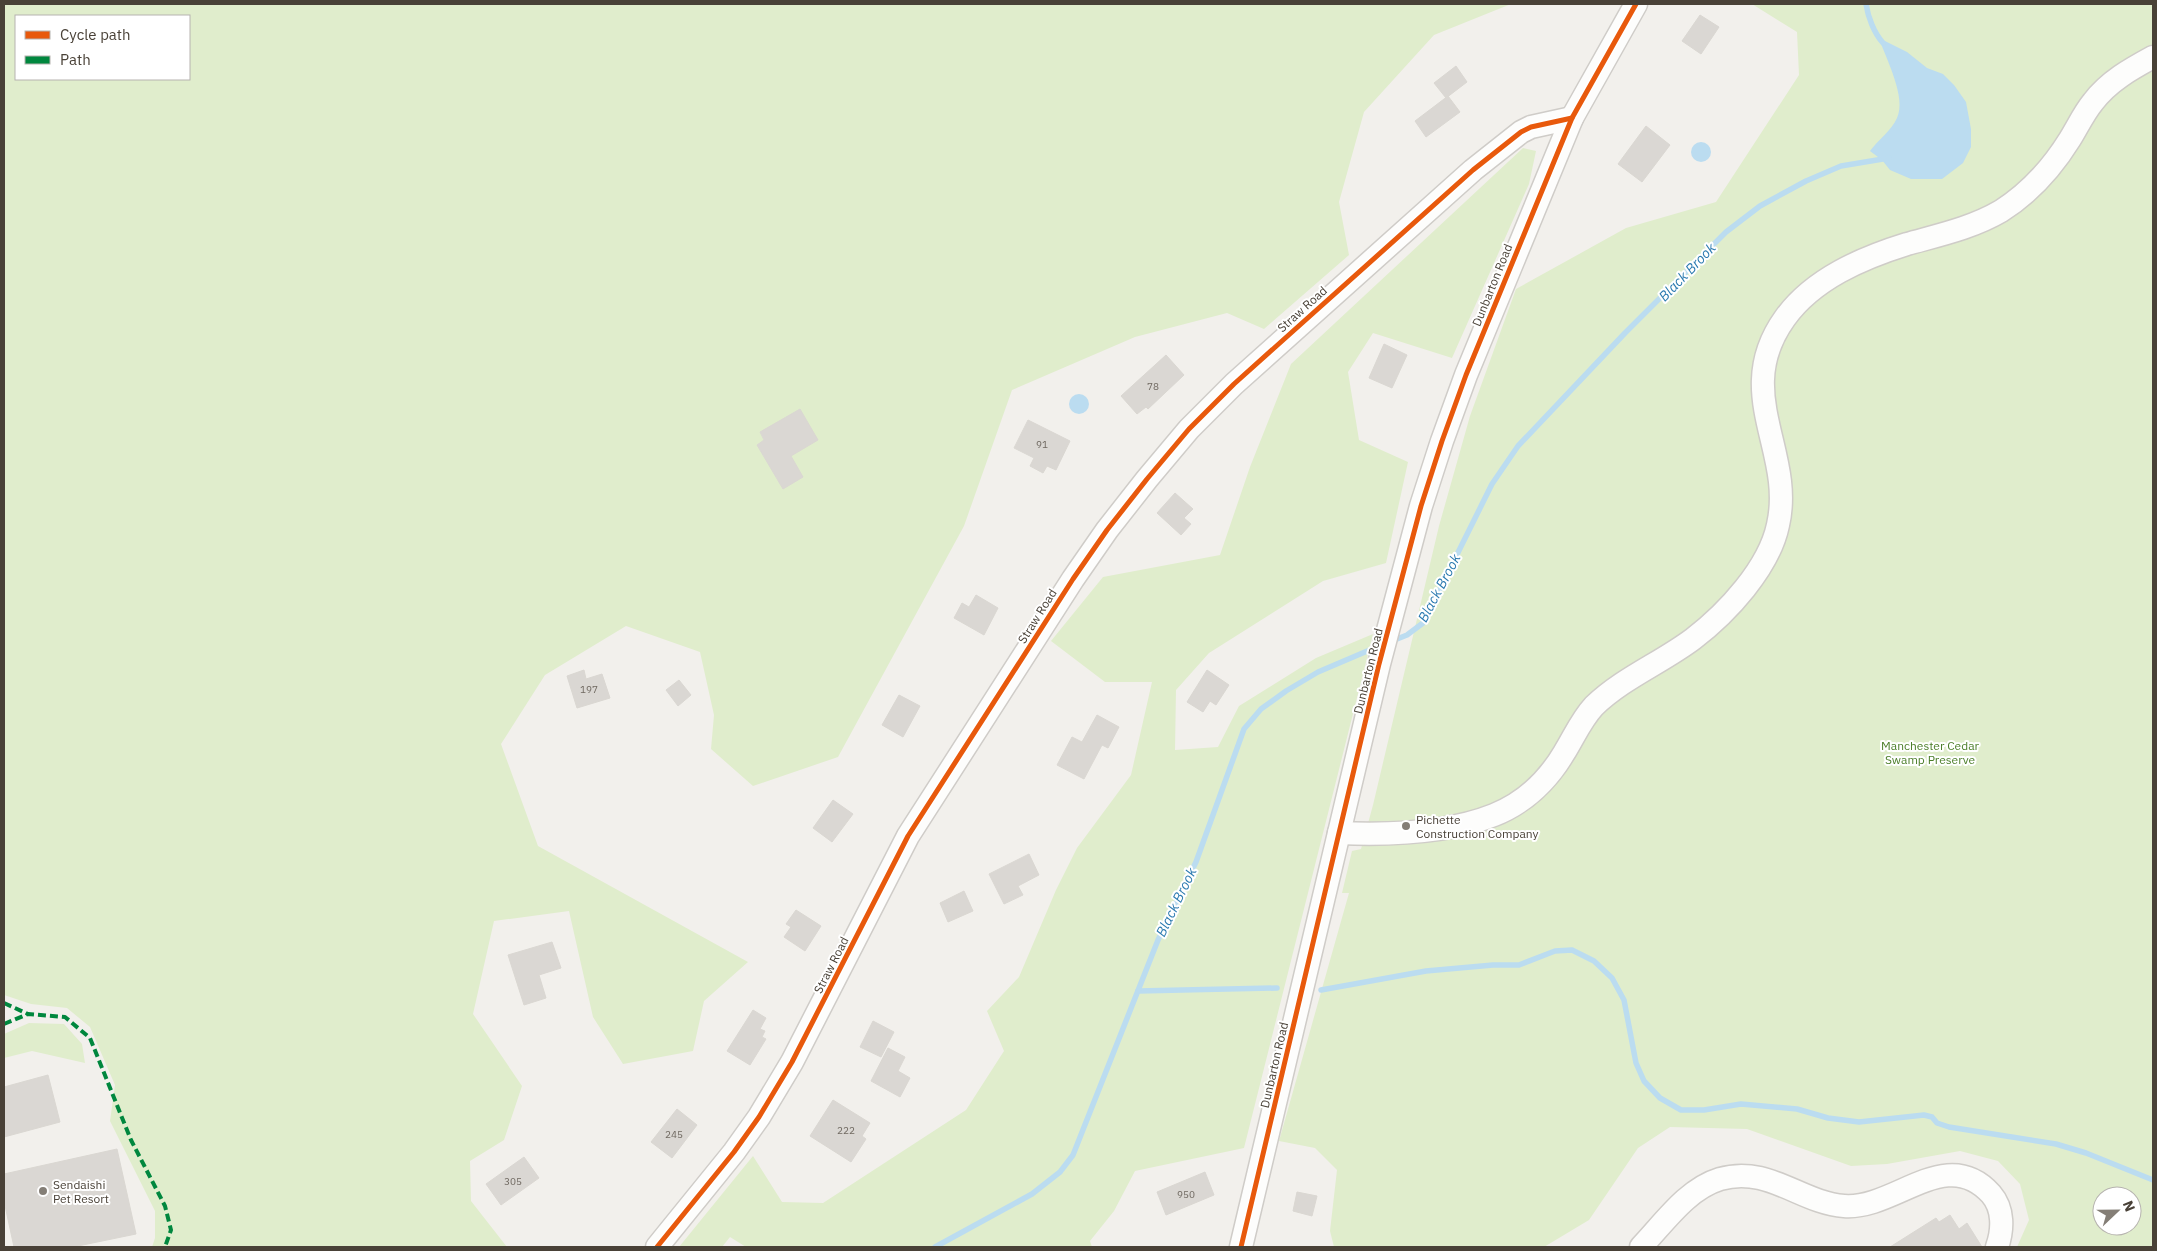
<svg xmlns="http://www.w3.org/2000/svg" width="2157" height="1251" font-family="'IBM Plex Sans',sans-serif">
	<style>
		.green { fill: #e0edcc; fill-rule: evenodd }
		.water { fill: #bbdcf0 }
		.lines { fill: none; stroke-linecap: round; stroke-linejoin: round }
		.stream { stroke: #bbdcf0; stroke-width: 5.5 }
		.building { fill: #dad7d3; stroke: #dad7d2 }
		.minor-casing { stroke: #cfccc8; stroke-width: 25 }
		.minor { stroke: #fdfdfc; stroke-width: 22 }
		.quiet { stroke: #00873e; stroke-width: 4; stroke-dasharray: 8 4; stroke-linecap: butt }
		.cycleway-casing { stroke: #fff; stroke-width: 8 }
		.cycleway { stroke: #e8590c; stroke-width: 5 }
		.poi-dot { fill: #847e76; stroke: #fff; stroke-width: 2 }
		.labels { text-anchor: middle; dominant-baseline: central; stroke-width: 4; stroke-linejoin: round; paint-order: stroke }
		.number-label { font-size: 10px; fill: #6f6860 }
		.street-label { font-size: 12px; fill: #494137; stroke: #fff }
		.park-label { font-size: 12px; fill: #4a7d28; stroke: #fff }
		.poi-label { font-size: 12px; fill: #494137; stroke: #fff; text-anchor: start }
		.water-label { font-size: 14px; font-style: italic; fill: #2b7ab0; stroke: #fff }
	</style>
	<rect width="100%" height="100%" fill="#f2f0ec"/>
	<g class="green">
		<path d="M 4,4 L 1511,4 L 1434,35 L 1364,112 L 1339,202 L 1349,255 L 1264,329 L 1227,313 L 1135,337 L 1012,390 L 964,526 L 838,757 L 753,786 L 711,749 L 714,715 L 700,652 L 626,626 L 545,675 L 501,744 L 538,846 L 748,962 L 704,1001 L 693,1051 L 623,1064 L 593,1017 L 569,911 L 494,921 L 473,1014 L 522,1086 L 504,1140 L 470,1161 L 471,1201 L 507,1247 L 152,1247 L 155,1238 L 155,1211 L 110,1121 L 115,1085 L 90,1027 L 67,1008 L 31,1004 L 4,995 ZM 16,16 L 189,16 L 189,79 L 16,79 Z"/>
		<path d="M 1752,4 L 2153,4 L 2153,1247 L 2017,1247 L 2029,1220 L 2020,1184 L 1998,1161 L 1960,1151 L 1887,1164 L 1851,1166 L 1747,1129 L 1670,1127 L 1638,1148 L 1589,1220 L 1544,1247 L 1334,1247 L 1330,1231 L 1337,1170 L 1315,1148 L 1279,1141 L 1349,893 L 1342,893 L 1352,851 L 1361,849 L 1373,805 L 1439,526 L 1470,416 L 1516,289 L 1626,228 L 1716,202 L 1799,75 L 1797,32 ZM 2102,1196 L 2132,1196 L 2132,1226 L 2102,1226 Z"/>
		<path d="M 1523,148 L 1536,151 L 1529,184 L 1452,358 L 1373,333 L 1348,372 L 1359,440 L 1408,462 L 1386,563 L 1323,581 L 1209,653 L 1176,690 L 1175,750 L 1218,747 L 1239,706 L 1316,658 L 1373,634 L 1244,1148 L 1135,1171 L 1114,1211 L 1090,1241 L 1092,1247 L 746,1247 L 730,1237 L 722,1247 L 679,1247 L 753,1156 L 782,1202 L 823,1203 L 966,1110 L 1004,1051 L 987,1011 L 1019,977 L 1056,890 L 1077,848 L 1131,775 L 1152,682 L 1105,682 L 1051,641 L 1103,577 L 1220,555 L 1250,467 L 1291,364 Z"/>
		<path d="M 29,1023 L 64,1024 L 82,1044 L 85,1063 L 32,1051 L 4,1058 L 4,1034 Z"/>
	</g>
	<g class="water">
		<path d="M 1879,38 L 1907,52 L 1927,68 L 1943,74 L 1954,85 L 1966,102 L 1971,129 L 1971,147 L 1963,163 L 1942,179 L 1911,179 L 1890,170 L 1882,160 L 1870,151 C 1879,139 1891,131 1897,118 C 1907,98 1886,59 1879,38 Z"/>
		<circle cx="1701" cy="152" r="10"/>
		<circle cx="1079" cy="404" r="10"/>
	</g>
	<g class="lines">
		<g class="stream">
			<path d="M 1866,4 C 1868,17 1874,33 1883,43"/>
			<path d="M 1392,641 L 1407,635 L 1423,623 L 1492,484 L 1518,446 L 1625,333 L 1726,232 L 1760,206 L 1806,181 L 1841,166 L 1889,158"/>
			<path d="M 1321,990 L 1426,971 L 1493,965 L 1519,965 L 1555,951 L 1572,950 L 1594,961 L 1612,978 L 1624,1000 L 1636,1063 L 1644,1081 L 1660,1098 L 1681,1110 L 1704,1110 L 1741,1104 L 1797,1109 L 1828,1118 L 1859,1122 L 1924,1115 L 1932,1117 L 1937,1123 L 1949,1127 L 2056,1144 L 2086,1153 L 2153,1180"/>
			<path d="M 1138,991 L 1277,988"/>
			<path d="M 935,1247 L 1032,1194 L 1060,1172 L 1073,1155 L 1158,940 L 1196,862 L 1244,729 L 1261,709 L 1286,691 L 1318,672 L 1379,646"/>
		</g>
	</g>
	<g class="building">
		<path d="M 1700,15 L 1719,27 L 1701,54 L 1682,41 Z"/>
		<path d="M 1456,66 L 1467,82 L 1446,98 L 1434,83 Z"/>
		<path d="M 1448,96 L 1460,112 L 1426,137 L 1415,121 Z"/>
		<path d="M 1646,126 L 1670,145 L 1642,182 L 1618,164 Z"/>
		<path d="M 1384,344 L 1407,355 L 1392,388 L 1369,378 Z"/>
		<path d="M 1166,355 L 1184,375 L 1148,409 L 1146,407 L 1137,414 L 1121,396 Z"/>
		<path d="M 800,409 L 818,440 L 791,456 L 803,477 L 783,489 L 757,445 L 764,440 L 760,432 Z"/>
		<path d="M 1028,420 L 1070,441 L 1056,470 L 1047,466 L 1043,473 L 1030,466 L 1034,458 L 1014,448 Z"/>
		<path d="M 1175,493 L 1193,509 L 1184,518 L 1191,524 L 1181,535 L 1157,513 Z"/>
		<path d="M 976,595 L 998,608 L 984,635 L 954,618 L 962,603 L 969,607 Z"/>
		<path d="M 584,670 L 586,679 L 602,674 L 610,698 L 577,708 L 567,676 Z"/>
		<path d="M 1207,670 L 1229,685 L 1216,705 L 1210,701 L 1203,712 L 1187,702 Z"/>
		<path d="M 679,680 L 691,695 L 678,706 L 666,690 Z"/>
		<path d="M 899,695 L 920,706 L 903,737 L 882,725 Z"/>
		<path d="M 1097,715 L 1119,727 L 1108,748 L 1102,745 L 1084,779 L 1057,765 L 1072,737 L 1082,742 Z"/>
		<path d="M 833,800 L 853,814 L 832,842 L 813,828 Z"/>
		<path d="M 1029,854 L 1039,875 L 1018,886 L 1023,895 L 1004,904 L 989,874 Z"/>
		<path d="M 964,891 L 973,911 L 948,922 L 940,903 Z"/>
		<path d="M 796,910 L 821,926 L 805,951 L 784,937 L 791,927 L 786,924 Z"/>
		<path d="M 552,942 L 561,968 L 539,975 L 546,998 L 524,1005 L 508,955 Z"/>
		<path d="M 753,1010 L 766,1018 L 760,1029 L 765,1031 L 762,1037 L 766,1039 L 750,1065 L 727,1051 Z"/>
		<path d="M 873,1021 L 894,1032 L 881,1057 L 860,1047 Z"/>
		<path d="M 888,1048 L 905,1057 L 898,1071 L 910,1078 L 900,1097 L 871,1081 Z"/>
		<path d="M 48,1075 L 60,1122 L 4,1137 L 4,1087 Z"/>
		<path d="M 833,1100 L 870,1123 L 862,1136 L 866,1139 L 851,1162 L 810,1136 Z"/>
		<path d="M 677,1109 L 697,1125 L 672,1158 L 651,1142 Z"/>
		<path d="M 117,1149 L 136,1234 L 73,1247 L 14,1247 L 4,1201 L 4,1174 Z"/>
		<path d="M 524,1157 L 539,1178 L 501,1205 L 486,1184 Z"/>
		<path d="M 1205,1172 L 1214,1195 L 1166,1215 L 1157,1192 Z"/>
		<path d="M 1297,1192 L 1317,1196 L 1312,1216 L 1293,1211 Z"/>
		<path d="M 1950,1215 L 1959,1229 L 1967,1223 L 1982,1247 L 1890,1247 L 1936,1218 L 1939,1222 Z"/>
	</g>
	<g class="lines">
		<g class="minor-casing">
			<g id="minor">
				<path d="M 1339,833 C 1387,835 1449,833 1494,815 C 1524,803 1548,780 1564,753 C 1574,737 1581,720 1594,706 C 1623,678 1661,663 1693,639 C 1727,613 1769,568 1778,525 C 1795,451 1731,393 1785,318 C 1813,279 1862,258 1907,244 C 1939,235 1972,228 2001,211 C 2031,192 2052,168 2070,139 C 2078,126 2084,113 2093,102 C 2109,81 2131,69 2153,57"/>
				<path d="M 657,1247 L 734,1152 L 759,1117 L 792,1062 L 908,836 L 1073,579 L 1107,530 L 1147,479 L 1189,429 L 1234,384 L 1473,170 L 1521,132 L 1531,127 L 1572,118"/>
				<path d="M 1241,1247 L 1379,664 L 1421,506 L 1442,441 L 1466,375 L 1572,118 L 1636,4"/>
				<path d="M 1641,1247 C 1664,1223 1687,1189 1720,1179 C 1768,1165 1801,1203 1844,1206 C 1895,1210 1946,1144 1991,1194 C 2004,1209 2003,1230 1997,1247"/>
			</g>
		</g>
		<use href="#minor" class="minor"/>
		<g class="quiet">
			<path d="M 4,1003 L 28,1014"/>
			<path d="M 4,1024 L 28,1014 L 65,1017 L 90,1038 L 131,1140 L 165,1206 L 171,1230 L 165,1247"/>
		</g>
		<g class="cycleway-casing">
			<g id="cycleway">
				<path d="M 657,1247 L 734,1152 L 759,1117 L 792,1062 L 908,836 L 1073,579 L 1107,530 L 1147,479 L 1189,429 L 1234,384 L 1473,170 L 1521,132 L 1531,127 L 1572,118"/>
				<path d="M 1241,1247 L 1379,664 L 1421,506 L 1442,441 L 1466,375 L 1572,118 L 1636,4"/>
			</g>
		</g>
		<use href="#cycleway" class="cycleway"/>
	</g>
	<g class="poi-dot">
		<circle cx="1406" cy="826" r="5"/>
		<circle cx="43" cy="1191" r="5"/>
	</g>
	<g class="labels">
		<g class="number-label">
			<text x="1153" y="386">78</text>
			<text x="1042" y="444">91</text>
			<text x="589" y="689">197</text>
			<text x="846" y="1130">222</text>
			<text x="674" y="1134">245</text>
			<text x="513" y="1181">305</text>
			<text x="1186" y="1194">950</text>
		</g>
		<g class="street-label">
			<text transform="translate(1492 285) rotate(-68)">Dunbarton Road</text>
			<text transform="translate(1302 309) rotate(-42)">Straw Road</text>
			<text transform="translate(1037 616) rotate(-58)">Straw Road</text>
			<text transform="translate(1368 671) rotate(-76)">Dunbarton Road</text>
			<text transform="translate(831 965) rotate(-63)">Straw Road</text>
			<text transform="translate(1274 1065) rotate(-77)">Dunbarton Road</text>
		</g>
		<g class="park-label">
			<text x="1930" y="745">Manchester Cedar<tspan x="1930" dy="14">Swamp Preserve</tspan></text>
		</g>
		<g class="poi-label">
			<text x="1416" y="819">Pichette<tspan x="1416" dy="14">Construction Company</tspan></text>
			<text x="53" y="1184">Sendaishi<tspan x="53" dy="14">Pet Resort</tspan></text>
		</g>
		<g class="water-label">
			<text transform="translate(1687 272) rotate(-46)">Black Brook</text>
			<text transform="translate(1439 588) rotate(-62)">Black Brook</text>
			<text transform="translate(1176 902) rotate(-64)">Black Brook</text>
		</g>
	</g>
	<rect width="2157" height="1251" fill="none" stroke="#494137" stroke-width="10"/>
	<rect x="15" y="15" width="175" height="65" fill="#ffffff" stroke="#b6b3af"/>
	<rect x="25" y="31" width="25" height="8" fill="#e8590c" stroke="#b6b3af"/>
	<text x="60" y="40" font-size="15" fill="#494137">Cycle path</text>
	<rect x="25" y="56" width="25" height="8" fill="#00873e" stroke="#b6b3af"/>
	<text x="60" y="65" font-size="15" fill="#494137">Path</text>
	<g transform="translate(2117 1211) rotate(68)"><circle r="24" fill="#ffffff" stroke="#b6b3af"/>
	<path d="M0-4L9 19L0 12L-9 19Z" fill="#847e76"/>
	<text y="-8" font-size="14" font-weight="bold" text-anchor="middle" fill="#494137">N</text>
	</g>
</svg>
